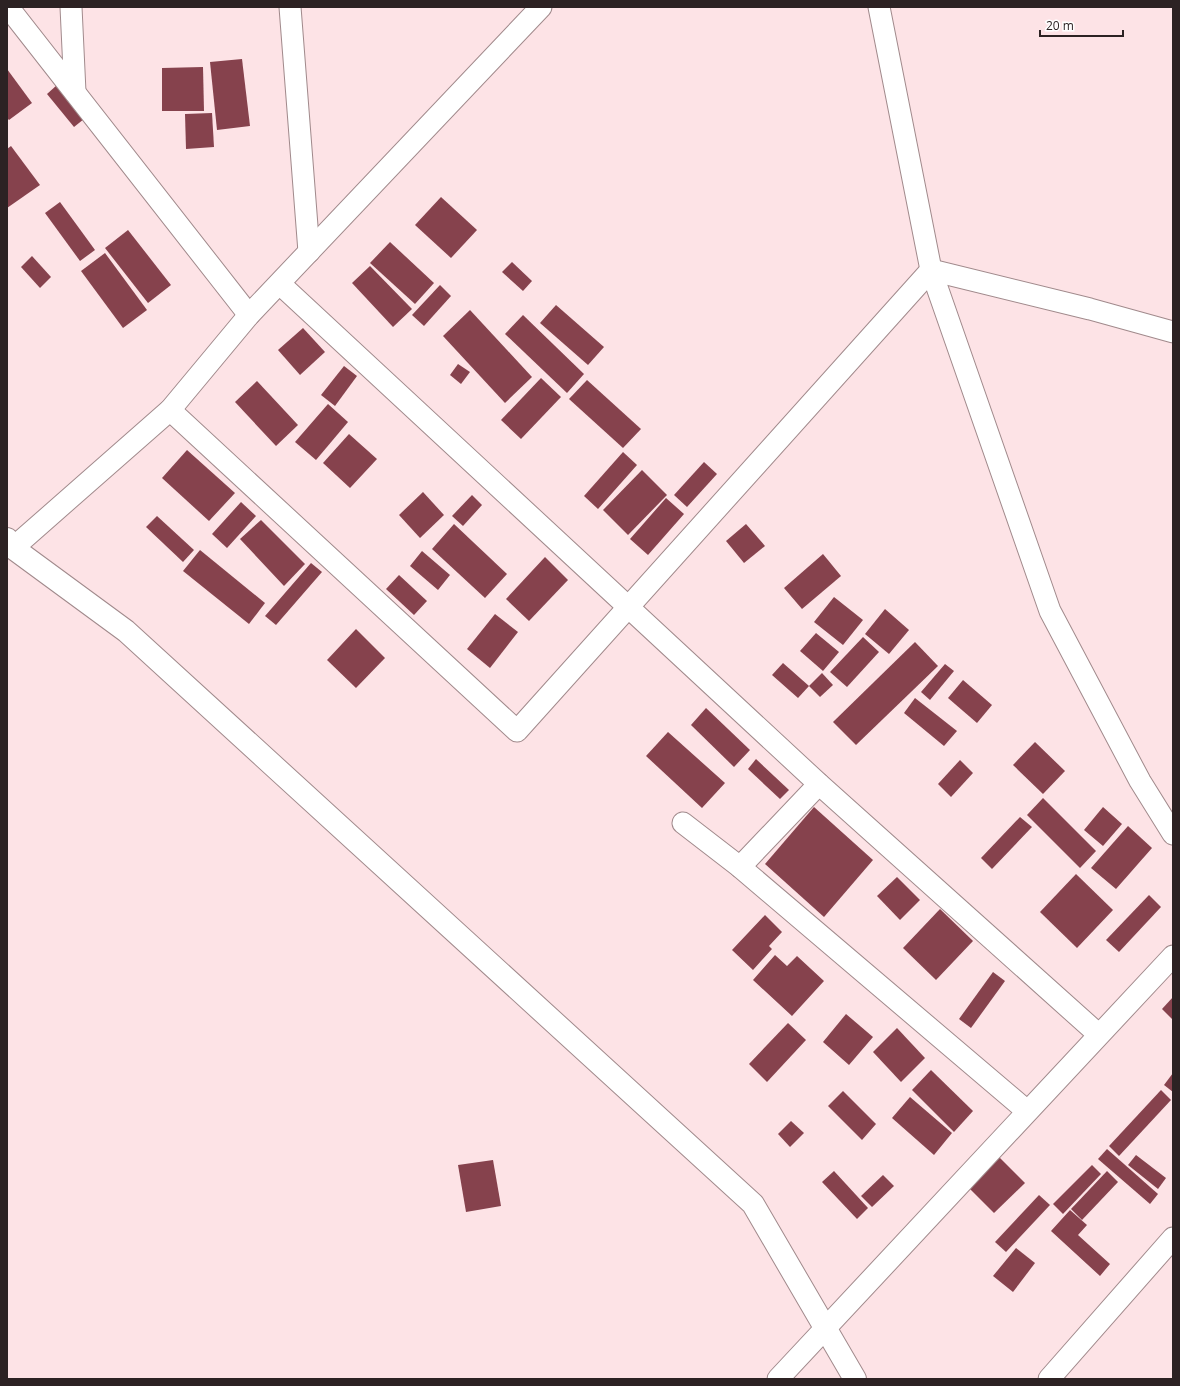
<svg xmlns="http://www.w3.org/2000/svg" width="1180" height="1386" font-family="'Open Sans',sans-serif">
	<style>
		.building { fill: #86424d }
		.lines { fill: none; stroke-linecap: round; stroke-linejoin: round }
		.street-casing { stroke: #a18a8c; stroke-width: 23 }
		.secondary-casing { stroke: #a18a8c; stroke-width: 24 }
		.street { stroke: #fff; stroke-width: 21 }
		.secondary { stroke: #fff; stroke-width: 22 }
	</style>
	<rect width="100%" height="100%" fill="#fde3e6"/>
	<g class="building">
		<path d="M 242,59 L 250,126 L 217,130 L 210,62 Z"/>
		<path d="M 203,67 L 204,111 L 162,111 L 162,68 Z"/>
		<path d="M 7,69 L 32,103 L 9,120 L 7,118 Z"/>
		<path d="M 57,85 L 84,119 L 74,127 L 47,94 Z"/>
		<path d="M 212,113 L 214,147 L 186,149 L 185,114 Z"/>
		<path d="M 11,146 L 40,185 L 7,208 L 7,149 Z"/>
		<path d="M 441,197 L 477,230 L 451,258 L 415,225 Z"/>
		<path d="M 60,202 L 95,250 L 80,261 L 45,213 Z"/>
		<path d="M 128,230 L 171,285 L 148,303 L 105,248 Z"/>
		<path d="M 390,242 L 434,283 L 415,304 L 370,263 Z"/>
		<path d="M 105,253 L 147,310 L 123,328 L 81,271 Z"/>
		<path d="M 32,256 L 51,277 L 40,288 L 21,267 Z"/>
		<path d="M 512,262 L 532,281 L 523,291 L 502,272 Z"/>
		<path d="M 370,266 L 412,309 L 393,327 L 352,283 Z"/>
		<path d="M 440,285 L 451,296 L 424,326 L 412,315 Z"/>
		<path d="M 556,305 L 604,347 L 588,365 L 540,323 Z"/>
		<path d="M 470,310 L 532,377 L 505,403 L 443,336 Z"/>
		<path d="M 523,315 L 584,374 L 567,393 L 505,334 Z"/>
		<path d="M 303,328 L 325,352 L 300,375 L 278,350 Z"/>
		<path d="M 458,364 L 470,372 L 461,384 L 450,375 Z"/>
		<path d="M 344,366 L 357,376 L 335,406 L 321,395 Z"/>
		<path d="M 541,378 L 561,397 L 521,439 L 501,420 Z"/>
		<path d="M 587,380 L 641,429 L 623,448 L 569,399 Z"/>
		<path d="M 257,381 L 298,425 L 276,446 L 235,402 Z"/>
		<path d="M 328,404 L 348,422 L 316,460 L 295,442 Z"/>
		<path d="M 349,434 L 377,459 L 350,488 L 323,463 Z"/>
		<path d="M 187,450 L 235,493 L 209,521 L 162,478 Z"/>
		<path d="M 623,452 L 637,465 L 598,509 L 584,496 Z"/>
		<path d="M 704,462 L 717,474 L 687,507 L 674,495 Z"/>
		<path d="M 642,470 L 667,495 L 628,535 L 603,510 Z"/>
		<path d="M 423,492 L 444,515 L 420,538 L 399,515 Z"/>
		<path d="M 472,495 L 482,505 L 463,526 L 452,516 Z"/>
		<path d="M 666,498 L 684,514 L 648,555 L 630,539 Z"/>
		<path d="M 241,502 L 256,516 L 227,548 L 212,534 Z"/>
		<path d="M 157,516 L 194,550 L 183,562 L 146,527 Z"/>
		<path d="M 261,520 L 305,564 L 284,586 L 240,539 Z"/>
		<path d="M 454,524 L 507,574 L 485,598 L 432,549 Z"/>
		<path d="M 746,524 L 765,546 L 744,563 L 726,541 Z"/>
		<path d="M 200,550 L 265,603 L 249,624 L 183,571 Z"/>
		<path d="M 422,551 L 450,575 L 438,590 L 410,566 Z"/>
		<path d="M 823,554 L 841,576 L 802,609 L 784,588 Z"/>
		<path d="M 545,557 L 568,580 L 529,621 L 506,599 Z"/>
		<path d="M 311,563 L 322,572 L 276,625 L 265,616 Z"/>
		<path d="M 399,575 L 427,601 L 414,615 L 386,589 Z"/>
		<path d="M 834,597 L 863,620 L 843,645 L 814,622 Z"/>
		<path d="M 885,609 L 909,630 L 889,654 L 865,634 Z"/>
		<path d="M 495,614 L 518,632 L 490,668 L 467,649 Z"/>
		<path d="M 356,629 L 385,658 L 356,688 L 327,660 Z"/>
		<path d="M 816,633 L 839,652 L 823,671 L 800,651 Z"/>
		<path d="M 863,637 L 879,652 L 847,687 L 830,672 Z"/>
		<path d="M 915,642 L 938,666 L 856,745 L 833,722 Z"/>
		<path d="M 783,663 L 809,686 L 798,698 L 772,675 Z"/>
		<path d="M 945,664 L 954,671 L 930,700 L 921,692 Z"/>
		<path d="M 822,673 L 833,685 L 820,697 L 809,686 Z"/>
		<path d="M 963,680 L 992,705 L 977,723 L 948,698 Z"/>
		<path d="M 915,698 L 957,731 L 944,746 L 904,713 Z"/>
		<path d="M 706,708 L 750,750 L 734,767 L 691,725 Z"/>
		<path d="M 668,732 L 725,783 L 702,808 L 646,756 Z"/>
		<path d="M 1035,742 L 1065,771 L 1043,794 L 1013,765 Z"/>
		<path d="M 756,759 L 789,790 L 780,799 L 748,769 Z"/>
		<path d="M 960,760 L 973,773 L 951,797 L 938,784 Z"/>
		<path d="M 1043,798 L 1096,851 L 1080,868 L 1027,815 Z"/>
		<path d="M 814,807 L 873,860 L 824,917 L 765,864 Z"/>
		<path d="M 1103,807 L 1122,824 L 1103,846 L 1084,830 Z"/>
		<path d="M 1020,817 L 1032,827 L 992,869 L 981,858 Z"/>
		<path d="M 1128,826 L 1152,848 L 1116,889 L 1091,868 Z"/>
		<path d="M 1076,874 L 1113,910 L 1077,948 L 1040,912 Z"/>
		<path d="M 897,877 L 920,900 L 900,920 L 877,896 Z"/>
		<path d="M 1149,895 L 1161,907 L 1119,952 L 1106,940 Z"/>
		<path d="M 940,909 L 973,941 L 936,980 L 903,948 Z"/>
		<path d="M 765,915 L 782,932 L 769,946 L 772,949 L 753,970 L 732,950 Z"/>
		<path d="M 775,955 L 787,966 L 797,956 L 824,981 L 792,1016 L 753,980 Z"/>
		<path d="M 993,972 L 1005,981 L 971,1028 L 959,1019 Z"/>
		<path d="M 1173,997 L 1173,1020 L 1162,1009 Z"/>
		<path d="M 846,1014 L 873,1037 L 849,1065 L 823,1042 Z"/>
		<path d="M 788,1023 L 806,1040 L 767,1082 L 749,1064 Z"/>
		<path d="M 897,1028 L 925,1058 L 901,1082 L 873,1052 Z"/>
		<path d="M 931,1070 L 973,1111 L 954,1132 L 912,1090 Z"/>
		<path d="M 1173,1073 L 1173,1092 L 1164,1085 Z"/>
		<path d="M 1161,1090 L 1171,1100 L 1119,1156 L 1109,1146 Z"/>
		<path d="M 843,1091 L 876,1124 L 862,1140 L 828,1106 Z"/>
		<path d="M 910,1097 L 952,1133 L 934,1155 L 892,1118 Z"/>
		<path d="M 791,1121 L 804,1133 L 790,1147 L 778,1134 Z"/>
		<path d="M 1107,1149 L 1158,1194 L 1150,1204 L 1098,1159 Z"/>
		<path d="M 993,1151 L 1025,1183 L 994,1213 L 963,1182 Z"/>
		<path d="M 1136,1155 L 1166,1178 L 1158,1189 L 1128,1165 Z"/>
		<path d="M 493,1160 L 501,1206 L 466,1212 L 458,1165 Z"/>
		<path d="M 1092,1165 L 1101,1174 L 1063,1214 L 1053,1204 Z"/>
		<path d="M 834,1171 L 868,1208 L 857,1219 L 822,1182 Z"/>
		<path d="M 1107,1171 L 1118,1182 L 1082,1220 L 1071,1209 Z"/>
		<path d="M 883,1175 L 894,1186 L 872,1207 L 861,1196 Z"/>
		<path d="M 1039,1195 L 1050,1205 L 1006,1252 L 995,1242 Z"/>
		<path d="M 1070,1210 L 1087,1225 L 1078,1235 L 1110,1264 L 1100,1276 L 1051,1231 Z"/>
		<path d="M 1016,1248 L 1035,1263 L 1013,1292 L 993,1276 Z"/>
	</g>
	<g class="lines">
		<g class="street-casing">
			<g id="street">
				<path d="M 8,7 L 249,315"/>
				<path d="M 71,7 L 75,92"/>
				<path d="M 290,7 L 309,252"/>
				<path d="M 879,7 L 931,270 L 1050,611 L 1140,781 L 1173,834"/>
				<path d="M 280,284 L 819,784 L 1098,1034"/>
				<path d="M 170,410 L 517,731 L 931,270 L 1090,309 L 1173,332"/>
				<path d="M 13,548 L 170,410 L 249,315 L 541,7"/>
				<path d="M 683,823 L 740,867 L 1027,1111"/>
				<path d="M 740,867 L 819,784"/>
				<path d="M 778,1379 L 1173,956"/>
				<path d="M 1049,1379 L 1173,1238"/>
			</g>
		</g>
		<g class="secondary-casing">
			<path id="secondary" d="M 7,539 L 13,548 L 126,631 L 753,1204 L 855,1379"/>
		</g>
		<use href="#street" class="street"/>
		<use href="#secondary" class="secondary"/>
	</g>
	<rect width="1180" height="1386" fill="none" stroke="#2c2223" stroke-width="16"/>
	<path d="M1040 30v6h83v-6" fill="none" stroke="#2c2223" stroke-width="2"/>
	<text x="1046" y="30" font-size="12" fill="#2c2223" stroke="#ffffff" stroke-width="3" paint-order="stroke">20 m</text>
</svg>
